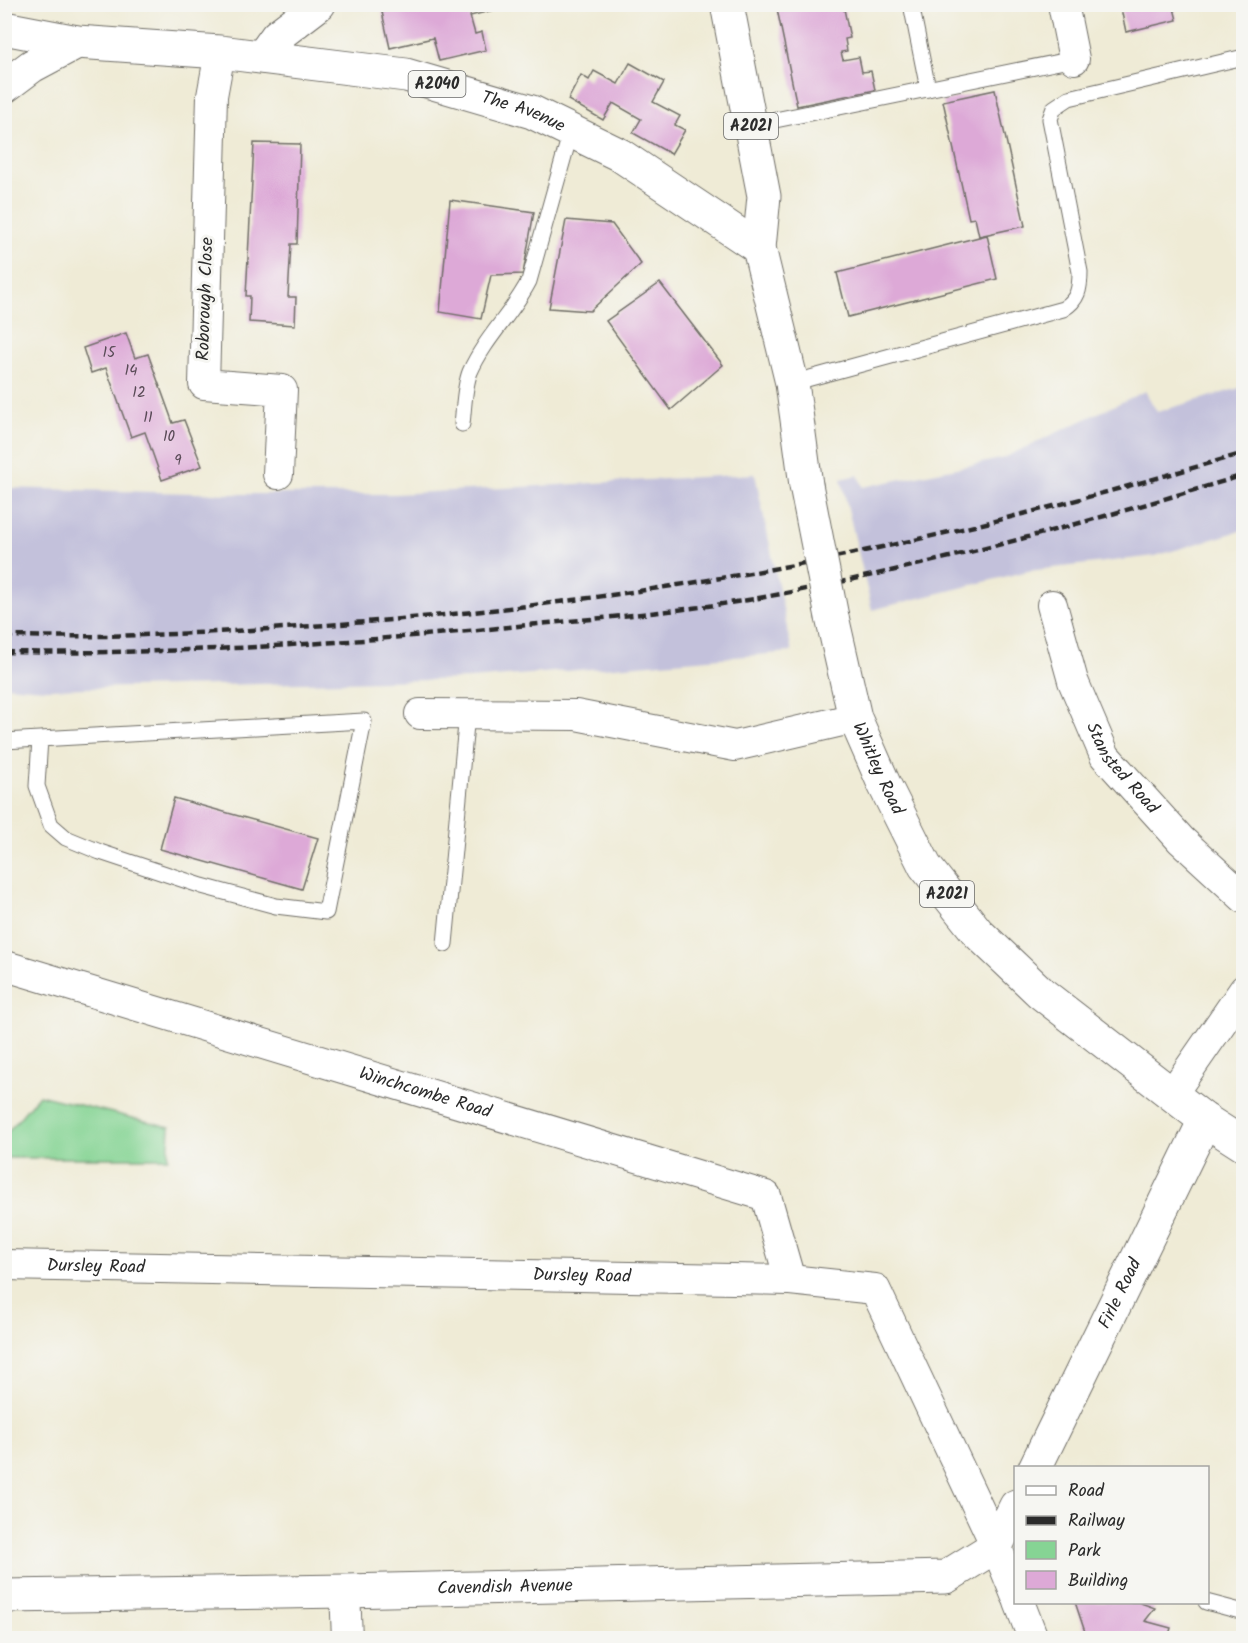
<svg xmlns="http://www.w3.org/2000/svg" width="1248" height="1643" font-family="Kalam,sans-serif">
	<style>
		.industrial { fill: #c3c1db }
		.green { fill: #86d494; stroke: #588060; stroke-width: 1.5 }
		.building { fill: #dda9d7 }
		.lines { fill: none; stroke-linecap: round; stroke-linejoin: round }
		.service-casing { stroke: #706e67; stroke-width: 17 }
		.minor-casing { stroke: #706e67; stroke-width: 32 }
		.tertiary-casing { stroke: #706e67; stroke-width: 35 }
		.primary-casing { stroke: #706e67; stroke-width: 35 }
		.service { stroke: #fff; stroke-width: 15 }
		.minor { stroke: #fff; stroke-width: 30 }
		.tertiary { stroke: #fff; stroke-width: 33 }
		.primary { stroke: #fff; stroke-width: 33 }
		.rail { stroke: #2b2b2b; stroke-width: 4.5; stroke-dasharray: 9 4.5; stroke-linecap: butt }
		.primary-bridge-casing { stroke: #706e67; stroke-width: 35; stroke-linecap: butt }
		.primary-bridge { stroke: #fff; stroke-width: 33 }
		.labels { text-anchor: middle; dominant-baseline: central; stroke-width: 6; stroke-linejoin: round; paint-order: stroke }
		.number-label { font-size: 15px; fill: #584a56 }
		.shield { fill: #f6f6f2; stroke: #686867; stroke-width: 1.5 }
		.shield-label { font-size: 16px; font-weight: bold; fill: #2b2b2b }
		.street-label { font-size: 18px; fill: #2b2b2b; stroke: #f6f6f2 }
	</style>
	<rect width="100%" height="100%" fill="#f6f6f2"/>
	<filter id="ink" filterUnits="userSpaceOnUse"><feTurbulence type="fractalNoise" baseFrequency=".0167" numOctaves="2"/><feDisplacementMap in="SourceGraphic" scale="12" xChannelSelector="R" yChannelSelector="G"/><feConvolveMatrix kernelMatrix="1 2 1 2 8 2 1 2 1" color-interpolation-filters="sRGB"/></filter>
	<filter id="wash" filterUnits="userSpaceOnUse"><feTurbulence type="fractalNoise" baseFrequency=".008" numOctaves="4" result="noise"/><feDisplacementMap in="SourceGraphic" scale="24" xChannelSelector="R" yChannelSelector="G"/><feGaussianBlur stdDeviation="1.35" result="paint"/><feColorMatrix in="noise" values="0 0 0 0 0 0 0 0 0 0 0 0 0 0 0 0 0 1.4 0 .05"/><feComposite in="paint" operator="in"/></filter>
	<g filter="url(#wash)">
		<rect width="100%" height="100%" fill="#efebd6"/>
		<g class="industrial">
			<path d="M 1243,387 L 1243,530 L 1155,556 L 1028,571 L 872,610 L 841,479 L 858,475 L 863,487 L 1001,459 L 1145,391 L 1157,412 Z"/>
			<path d="M 755,474 L 792,652 L 470,679 L 46,689 L 5,686 L 5,488 L 229,494 L 396,494 Z"/>
		</g>
		<path class="green" d="M 39,1095 L 170,1127 L 168,1158 L 5,1158 L 5,1135 Z"/>
		<g id="blocks">
			<g class="building">
				<path d="M 412,4 L 505,4 L 506,7 L 470,16 L 475,34 L 482,32 L 486,50 L 439,61 L 433,38 L 390,48 L 382,12 Z"/>
				<path d="M 776,4 L 843,4 L 850,38 L 845,39 L 847,51 L 841,52 L 843,60 L 859,57 L 862,72 L 871,71 L 875,90 L 797,106 Z"/>
				<path d="M 1120,4 L 1173,4 L 1177,20 L 1126,32 Z"/>
				<path d="M 630,63 L 664,82 L 653,102 L 680,116 L 675,125 L 685,130 L 671,154 L 633,133 L 641,119 L 613,103 L 603,120 L 568,100 L 581,75 L 589,80 L 594,71 L 618,84 Z"/>
				<path d="M 995,90 L 1025,226 L 979,236 L 975,218 L 969,219 L 943,101 Z"/>
				<path d="M 254,143 L 300,144 L 297,244 L 291,244 L 288,297 L 296,297 L 295,325 L 249,322 L 250,296 L 246,296 Z"/>
				<path d="M 450,200 L 534,212 L 523,274 L 491,275 L 481,319 L 440,312 Z"/>
				<path d="M 566,220 L 612,224 L 641,264 L 590,311 L 549,308 Z"/>
				<path d="M 987,235 L 997,279 L 848,317 L 837,273 Z"/>
				<path d="M 660,283 L 723,365 L 671,410 L 606,321 Z"/>
				<path d="M 126,333 L 135,358 L 148,354 L 173,423 L 184,420 L 202,466 L 162,480 L 145,432 L 131,437 L 106,368 L 91,373 L 83,348 Z"/>
				<path d="M 174,798 L 318,838 L 302,889 L 160,849 Z"/>
				<path d="M 1075,1602 L 1138,1602 L 1155,1608 L 1145,1621 L 1171,1628 L 1168,1638 L 1087,1638 Z"/>
			</g>
		</g>
	</g>
	<g filter="url(#ink)">
		<use href="#blocks" fill-opacity="0" stroke="#706e67" stroke-width="1.5"/>
		<g class="lines">
			<g class="service-casing">
				<g id="service">
					<path d="M 911,4 L 928,89"/>
					<path d="M 751,125 L 1074,59"/>
					<path d="M 792,383 L 1063,309 C 1078,300 1080,289 1080,272 L 1050,119 L 1054,108 L 1069,98 L 1244,57"/>
					<path d="M 462,424 C 464,408 464,387 470,372 C 485,338 512,314 529,281 L 571,131"/>
					<path d="M 4,741 L 364,721 L 326,912 L 276,906 L 202,886 L 100,852 L 66,838 L 51,825 L 37,786 L 40,739"/>
					<path d="M 445,944 L 467,714"/>
					<path d="M 1206,1602 L 1244,1612"/>
				</g>
			</g>
			<g class="minor-casing">
				<g id="minor">
					<path d="M 1063,4 L 1074,59"/>
					<path d="M 220,52 L 212,96 L 204,384 L 282,390 L 278,474"/>
					<path id="s1" d="M 1052,605 L 1073,681 L 1105,756 L 1181,840 L 1244,898"/>
					<path d="M 420,714 L 576,715 L 735,746 L 855,718"/>
					<path id="s2" d="M 4,972 L 9,967 L 766,1196 L 790,1280"/>
					<path d="M 1172,1094 L 1244,990"/>
					<path id="s3" d="M 4,1265 L 790,1280 L 875,1289 L 996,1546 L 1016,1595"/>
					<path d="M 345,1591 L 347,1638"/>
					<path d="M 1019,1602 L 1033,1638"/>
				</g>
			</g>
			<g class="tertiary-casing">
				<g id="tertiary">
					<path id="s4" d="M 1035,1468 L 1205,1120"/>
					<path id="s5" d="M 4,1596 L 345,1591 L 946,1577 L 996,1546 L 1016,1506"/>
				</g>
			</g>
			<g class="primary-casing">
				<g id="primary">
					<path d="M 727,4 L 764,196 L 759,248 L 792,383 L 806,485"/>
					<path id="s6" d="M 4,28 L 77,42 L 220,52 L 406,75 L 532,112 L 620,155 L 759,248"/>
					<path d="M 262,57 L 277,36 L 319,4"/>
					<path d="M 4,87 L 32,66 L 77,42"/>
					<path id="s7" d="M 832,617 L 855,718 L 884,784 L 925,866 L 978,933 L 1041,993 L 1205,1120 L 1244,1145"/>
				</g>
			</g>
			<use href="#service" class="service"/>
			<use href="#minor" class="minor"/>
			<use href="#tertiary" class="tertiary"/>
			<use href="#primary" class="primary"/>
			<g class="rail">
				<path d="M 4,636 C 112,638 219,633 326,625 C 507,612 687,588 864,551 C 992,524 1118,490 1244,453"/>
				<path d="M 4,652 C 179,655 355,643 528,625 C 601,618 675,612 748,600 C 916,570 1080,525 1244,475"/>
			</g>
			<g class="primary-bridge-casing">
				<path id="primary-bridge" d="M 806,485 L 832,617"/>
			</g>
			<use href="#primary-bridge" class="primary-bridge"/>
		</g>
	</g>
	<g class="labels">
		<g class="number-label">
			<text x="109" y="353">15</text>
			<text x="131" y="371">14</text>
			<text x="139" y="393">12</text>
			<text x="148" y="418">11</text>
			<text x="169" y="437">10</text>
			<text x="178" y="461">9</text>
		</g>
		<g class="shield">
			<rect x="408.5" y="71" width="57" height="26" rx="4.5"/>
			<rect x="724" y="113" width="54" height="26" rx="4.5"/>
			<rect x="920" y="881" width="54" height="26" rx="4.5"/>
		</g>
		<g class="shield-label">
			<text x="437" y="84">A2040</text>
			<text x="751" y="126">A2021</text>
			<text x="947" y="894">A2021</text>
		</g>
		<g class="street-label">
			<text stroke="none"><textPath href="#s6" startOffset="528">The Avenue</textPath></text>
			<text transform="translate(206 299) rotate(-88)">Roborough Close</text>
			<text stroke="none"><textPath href="#s1" startOffset="180">Stansted Road</textPath></text>
			<text stroke="none"><textPath href="#s7" startOffset="159">Whitley Road</textPath></text>
			<text stroke="none"><textPath href="#s2" startOffset="442">Winchcombe Road</textPath></text>
			<text stroke="none"><textPath href="#s3" startOffset="92">Dursley Road</textPath></text>
			<text stroke="none"><textPath href="#s3" startOffset="578">Dursley Road</textPath></text>
			<text stroke="none"><textPath href="#s4" startOffset="194">Firle Road</textPath></text>
			<text stroke="none"><textPath href="#s5" startOffset="501">Cavendish Avenue</textPath></text>
		</g>
	</g>
	<rect width="1248" height="1643" fill="none" stroke="#f6f6f2" stroke-width="24"/>
	<rect x="1014" y="1466" width="195" height="138" fill="#f6f6f2" stroke="#a5a5a2" stroke-width="1.5"/>
	<rect x="1026" y="1486" width="30" height="9" fill="#ffffff" stroke="#a5a5a2" stroke-width="1.5"/>
	<text x="1068" y="1496" font-size="18" fill="#2b2b2b">Road</text>
	<rect x="1026" y="1516" width="30" height="9" fill="#2b2b2b" stroke="#a5a5a2" stroke-width="1.5"/>
	<text x="1068" y="1526" font-size="18" fill="#2b2b2b">Railway</text>
	<rect x="1026" y="1541" width="30" height="18" fill="#86d494" stroke="#a5a5a2" stroke-width="1.5"/>
	<text x="1068" y="1556" font-size="18" fill="#2b2b2b">Park</text>
	<rect x="1026" y="1571" width="30" height="18" fill="#dda9d7" stroke="#a5a5a2" stroke-width="1.5"/>
	<text x="1068" y="1586" font-size="18" fill="#2b2b2b">Building</text>
</svg>
